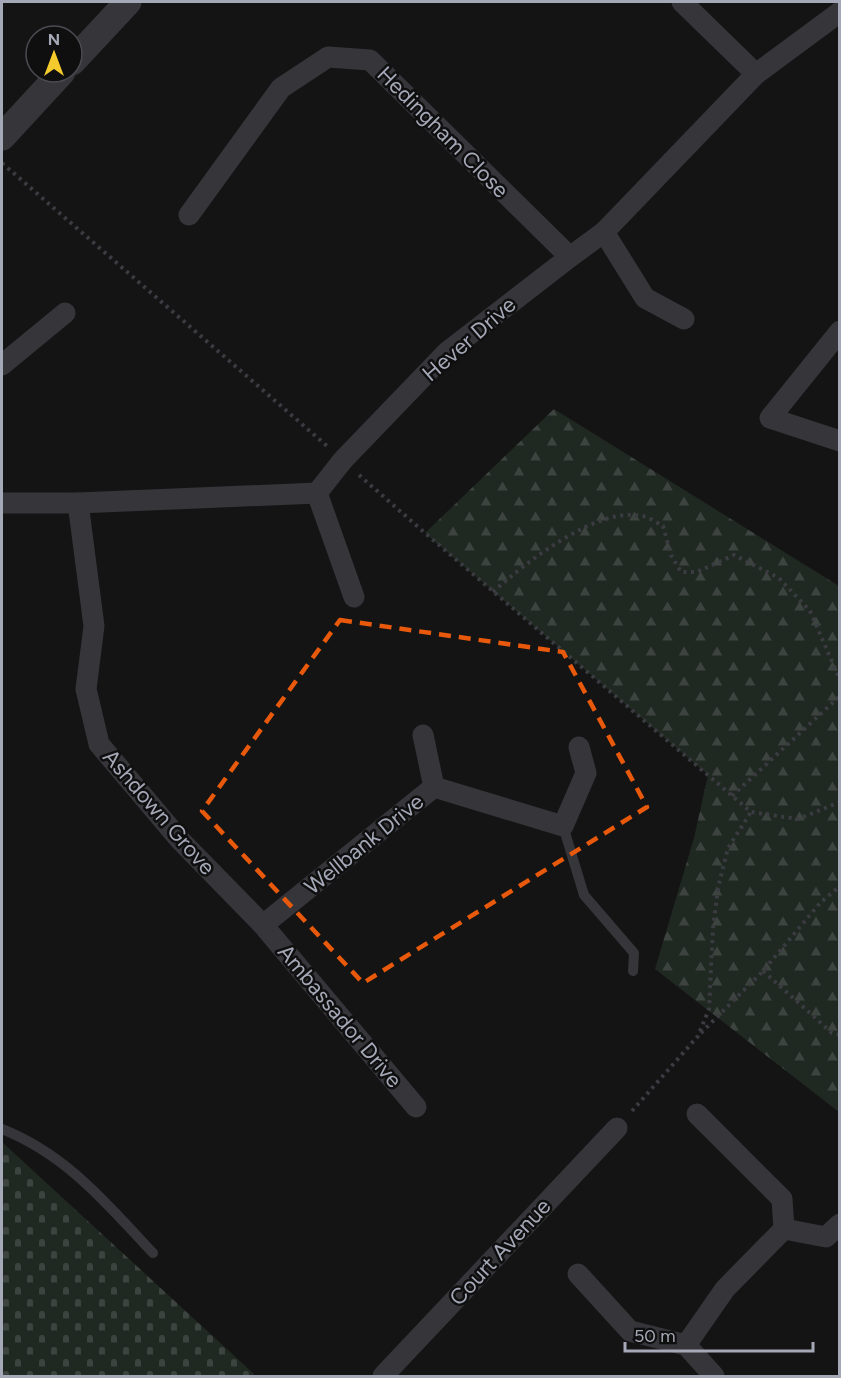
<svg xmlns="http://www.w3.org/2000/svg" width="841" height="1378" font-family="Figtree,sans-serif">
	<style>
		.forest { fill: url(#forest-firs) }
		.cemetery { fill: url(#cemetery-stones) }
		.lines { fill: none; stroke-linecap: round; stroke-linejoin: round }
		.path { stroke: #3b3c41; stroke-width: 4; stroke-dasharray: 3 4.5; stroke-linecap: butt }
		.service { stroke: #35353a; stroke-width: 10 }
		.minor { stroke: #35353a; stroke-width: 21 }
		.tertiary { stroke: #35353a; stroke-width: 27 }
		.marked { fill: none; stroke: #e8590c; stroke-width: 4.5; stroke-dasharray: 12 8; stroke-linejoin: round }
		.labels { text-anchor: middle; dominant-baseline: central; stroke-width: 5; stroke-linejoin: round; paint-order: stroke }
		.street-label { font-size: 22px; fill: #a5a8b6; stroke: #0f0f10 }
	</style>
	<defs>
		<pattern id="forest-firs" width="22" height="20" patternUnits="userSpaceOnUse" patternTransform="scale(1.5)"><rect width="22" height="20" fill="#202822"/><path d="M5 1l3.5 6h-7zM16 11l3.5 6h-7z" fill="#3d4440"/></pattern>
		<pattern id="cemetery-stones" width="16" height="16" patternUnits="userSpaceOnUse" patternTransform="scale(1.5)"><rect width="16" height="16" fill="#202822"/><path d="M2 7V4a2 2 0 0 1 4 0v3zM10 15v-3a2 2 0 0 1 4 0v3z" fill="#3d4440"/></pattern>
	</defs>
	<rect width="100%" height="100%" fill="#141415"/>
	<path class="forest" d="M 554,409 L 839,586 L 839,1112 L 655,969 L 694,838 L 708,775 L 425,533 Z"/>
	<path class="cemetery" d="M 2,1142 L 254,1374 L 252,1376 L 2,1376 Z"/>
	<g class="lines">
		<g class="path">
			<path d="M 2,163 L 327,446"/>
			<path d="M 359,475 L 425,533 L 751,812 L 798,819 L 840,802"/>
			<path d="M 493,592 C 525,563 597,506 642,516 C 649,517 657,523 663,526 L 671,555 L 681,572 L 697,572 L 734,555 L 779,578 L 810,611 L 840,680"/>
			<path d="M 732,796 L 840,696"/>
			<path d="M 763,971 L 832,1033 L 840,1035"/>
			<path d="M 701,1033 L 763,971 L 820,903 L 840,886"/>
			<path d="M 632,1111 L 698,1036 L 709,1009 L 713,928 L 718,888 L 728,848 L 751,812"/>
		</g>
		<g class="service">
			<path d="M 563,826 L 584,895 L 634,953 L 633,971"/>
			<path d="M 2,1129 C 67,1155 106,1203 153,1253"/>
		</g>
		<g class="minor">
			<path d="M 682,2 L 756,74"/>
			<path d="M 189,215 L 281,88 L 328,57 L 370,60 L 570,257"/>
			<path d="M 604,232 L 645,298 L 684,319"/>
			<path d="M 840,331 L 770,418 L 840,441"/>
			<path d="M 2,365 L 65,313"/>
			<path d="M 317,493 L 354,597"/>
			<path d="M 2,503 L 78,503 L 317,493 L 343,460 L 447,352 L 570,257 L 604,232 L 756,74 L 840,12"/>
			<path d="M 78,503 L 94,626 L 86,689 L 99,744 L 180,840 L 263,925 L 416,1107"/>
			<path d="M 423,735 L 434,787"/>
			<path d="M 263,925 L 434,787 L 563,826 L 586,773 L 579,747"/>
			<path d="M 784,1229 L 826,1237 L 840,1224"/>
			<path d="M 578,1274 L 630,1331 L 686,1345 L 714,1376"/>
			<path d="M 686,1345 L 725,1289 L 784,1229 L 782,1199 L 697,1114"/>
			<path d="M 383,1376 L 617,1128"/>
		</g>
		<g class="tertiary">
			<path d="M 72,62 L 128,2"/>
			<path d="M 2,137 L 62,72"/>
		</g>
	</g>
	<path class="marked" d="M 340,620 L 563,652 L 647,807 L 363,983 L 202,811 Z"/>
	<g class="labels">
		<g class="street-label">
			<text transform="translate(443 132) rotate(45)">Hedingham Close</text>
			<text transform="translate(469 339) rotate(-41)">Hever Drive</text>
			<text transform="translate(159 812) rotate(49)">Ashdown Grove</text>
			<text transform="translate(364 844) rotate(-39)">Wellbank Drive</text>
			<text transform="translate(340 1016) rotate(50)">Ambassador Drive</text>
			<text transform="translate(500 1252) rotate(-47)">Court Avenue</text>
		</g>
	</g>
	<rect width="841" height="1378" fill="none" stroke="#a5a8b6" stroke-width="6"/>
	<g transform="translate(54 54)"><circle r="28" fill="#0f0f10" stroke="#4b4c52" stroke-width="1.5"/>
	<path d="M0-4.5L10 22L0 15L-10 22Z" fill="#f5ca2c"/>
	<text y="-9" font-size="16" font-weight="bold" text-anchor="middle" fill="#a5a8b6">N</text>
	</g>
	<path d="M625 1342v9h188v-9" fill="none" stroke="#a5a8b6" stroke-width="3"/>
	<text x="634" y="1342" font-size="18" fill="#a5a8b6" stroke="#0f0f10" stroke-width="4.5" paint-order="stroke">50 m</text>
</svg>
